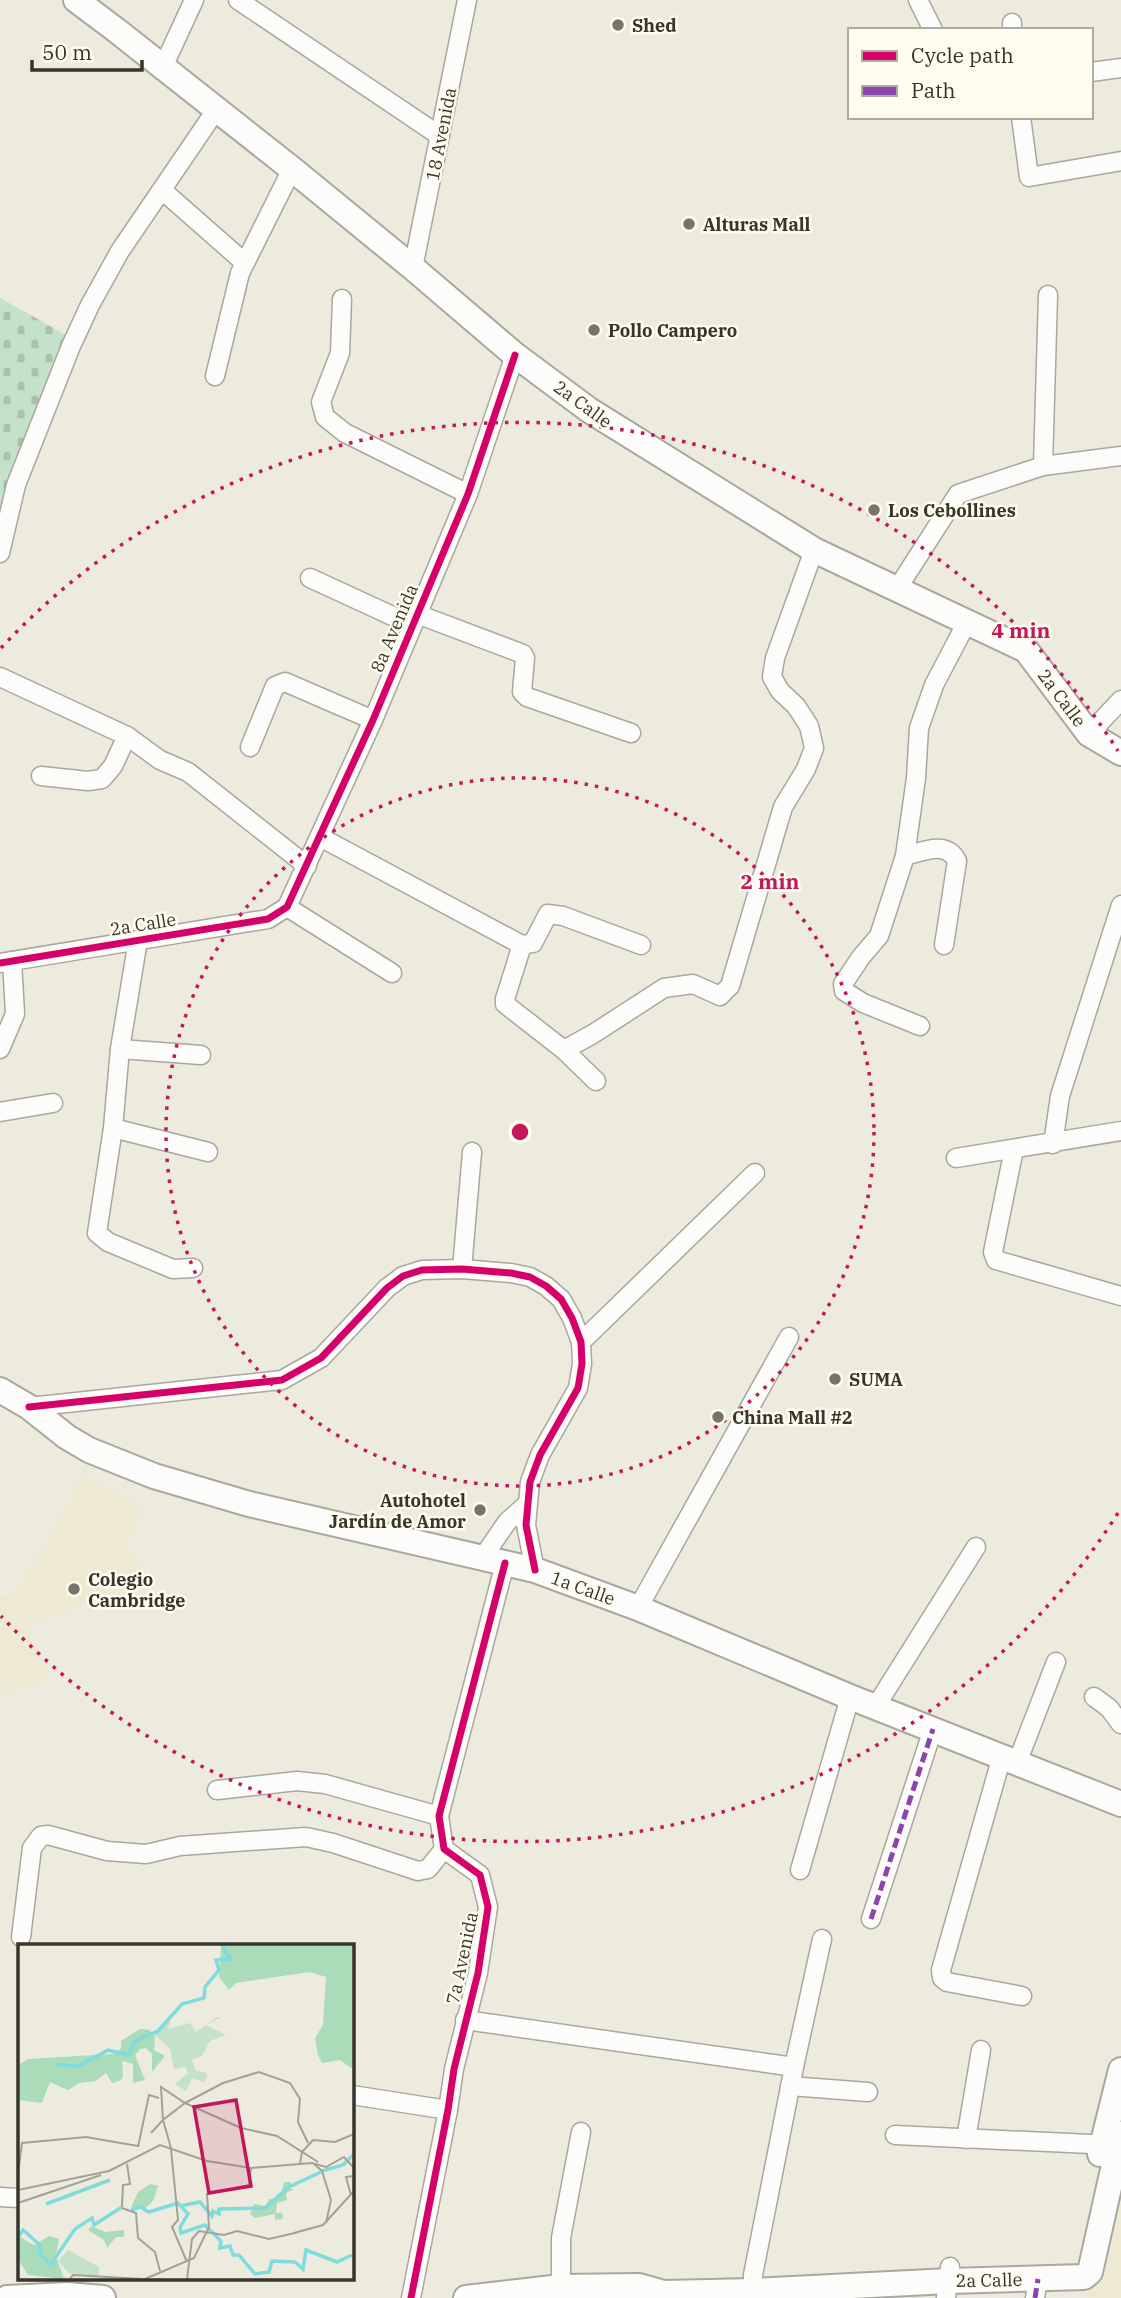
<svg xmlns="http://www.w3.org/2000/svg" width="1121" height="2298" font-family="'IBM Plex Serif',serif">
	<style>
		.built { fill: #ede9d2 }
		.cemetery { fill: url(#cemetery-stones) }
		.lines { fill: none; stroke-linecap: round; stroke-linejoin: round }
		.street-casing { stroke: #a9a79e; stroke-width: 21 }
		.secondary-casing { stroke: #a9a79e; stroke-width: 28 }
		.street { stroke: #fcfcfa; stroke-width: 18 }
		.secondary { stroke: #fcfcfa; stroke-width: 24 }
		.quiet { stroke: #8e44ad; stroke-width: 5; stroke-dasharray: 10 5; stroke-linecap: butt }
		.cycleway-casing { stroke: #fefcee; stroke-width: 11 }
		.cycleway { stroke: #d6006c; stroke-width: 7 }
		.ring { fill: none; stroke: #c2185b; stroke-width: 3.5; stroke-dasharray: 3.5 7 }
		.poi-dot { fill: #77756a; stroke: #fefcee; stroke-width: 2.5 }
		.labels { text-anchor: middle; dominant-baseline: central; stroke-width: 5; stroke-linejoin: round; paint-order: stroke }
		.poi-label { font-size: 18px; font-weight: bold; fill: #37352c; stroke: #fefcee; text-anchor: start }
		.street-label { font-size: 18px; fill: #37352c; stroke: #fefcee }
		.inset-river { fill: none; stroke: #7edcde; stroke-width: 3.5 }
		.inset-road { fill: none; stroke: #a4a297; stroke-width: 2 }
		.view { fill: #c2185b; fill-opacity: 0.15; stroke: #c2185b; stroke-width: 3.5 }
		.inset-edge { fill: none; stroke: #37352c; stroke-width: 3.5 }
		.centre { fill: #c2185b; stroke: #fefcee; stroke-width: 3.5 }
		.ring-label { font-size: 21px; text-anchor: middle; font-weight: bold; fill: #c2185b; stroke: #fefcee; stroke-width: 5; stroke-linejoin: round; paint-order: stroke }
	</style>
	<defs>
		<pattern id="cemetery-stones" width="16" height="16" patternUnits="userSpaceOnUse" patternTransform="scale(1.75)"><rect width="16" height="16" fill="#c4e1c9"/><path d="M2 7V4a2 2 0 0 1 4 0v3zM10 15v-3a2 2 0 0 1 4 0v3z" fill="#a9c2ad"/></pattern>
	</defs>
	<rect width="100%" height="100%" fill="#edebde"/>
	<g class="built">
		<path d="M 81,1475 L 142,1507 L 126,1544 L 150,1582 L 25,1626 L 50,1680 L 0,1695 L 0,1596 L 13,1596 L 70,1503 Z"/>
		<path d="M 1121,2201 L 1121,2298 L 1088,2298 L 1088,2285 Z"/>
	</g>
	<path class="cemetery" d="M 0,298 L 77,341 L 0,543 Z"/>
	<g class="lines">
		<g class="street-casing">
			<g id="street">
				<path d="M 238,0 L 440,136"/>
				<path d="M 918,0 L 933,30"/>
				<path d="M 1012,23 L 1012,30"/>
				<path d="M 163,67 L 194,0"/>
				<path d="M 1091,72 L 1121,68"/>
				<path d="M 1021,117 L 1029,177 L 1121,161"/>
				<path d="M 162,190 L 245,263"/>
				<path d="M 413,268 L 467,0"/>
				<path d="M 342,299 L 340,353 L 321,402 L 325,417 L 345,433 L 468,494"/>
				<path d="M 215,376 L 240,273 L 292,169"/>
				<path d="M 1043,466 L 1048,295"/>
				<path d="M 0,553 L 16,485 L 71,346 L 90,305 L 120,251 L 216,110"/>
				<path d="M 310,578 L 412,625"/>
				<path d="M 897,589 L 958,494 L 1043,466 L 1121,456"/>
				<path d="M 417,614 L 523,654 L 525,658 L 522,692 L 527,697 L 631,733"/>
				<path d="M 0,677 L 127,736 L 160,760 L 188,772 L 307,866"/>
				<path d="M 1089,734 L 1121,700"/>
				<path d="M 250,747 L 275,686 L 285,682 L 373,720"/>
				<path d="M 41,776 L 88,781 L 102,779 L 113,766 L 127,736"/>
				<path d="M 320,837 L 522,945 L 533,943 L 548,914 L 563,916 L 641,945"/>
				<path d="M 905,856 L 916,778 L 919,728 L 934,685 L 967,622"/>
				<path d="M 287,907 L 392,973"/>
				<path d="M 138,940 L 120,1049 L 113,1128 L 97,1233 L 108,1242 L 173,1269 L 193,1268"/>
				<path d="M 522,945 L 505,999 L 505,1004 L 564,1050 L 596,1081"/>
				<path d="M 0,963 L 268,919 L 287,907 L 373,720 L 468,494 L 515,355"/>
				<path d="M 920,1026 L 863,1003 L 844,991 L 843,984 L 861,957 L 879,936 L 905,856 C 923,851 947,840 957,861 L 944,945"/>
				<path d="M 0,1049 L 15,1014 L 12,961"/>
				<path d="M 120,1049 L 201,1055"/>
				<path d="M 564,1050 L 593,1034 L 664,988 L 693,984 L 720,996 L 730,986 L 783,807 L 806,769 L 814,748 L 809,726 L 796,706 L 780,691 L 772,677 L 775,658 L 814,550"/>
				<path d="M 0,1112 L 53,1103"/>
				<path d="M 113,1128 L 208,1152"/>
				<path d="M 1053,1144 L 1060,1096 L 1121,905"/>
				<path d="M 1014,1149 L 993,1252 L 996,1260 L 1121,1296"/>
				<path d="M 956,1158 L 1121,1131"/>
				<path d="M 462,1269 L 472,1152"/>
				<path d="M 581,1342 L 755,1173"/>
				<path d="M 29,1407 L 282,1380 L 321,1358 L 387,1288 L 403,1276 L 422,1270 L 462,1269 L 511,1273 L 530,1277 L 546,1286 L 561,1299 L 572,1318 L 581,1342 L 582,1364 L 578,1388 L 540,1455 L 530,1482 L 526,1525 L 535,1570"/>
				<path d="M 483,1557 L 507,1522 L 527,1504"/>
				<path d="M 638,1608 L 789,1337"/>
				<path d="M 1094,1697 L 1109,1708 L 1121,1724"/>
				<path d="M 876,1706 L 976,1547"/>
				<path d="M 1002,1756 L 941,1970 L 942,1978 L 947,1982 L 1022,1996"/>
				<path d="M 1017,1763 L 1056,1662"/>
				<path d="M 217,1790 L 297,1781 L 325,1784 L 439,1816"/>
				<path d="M 800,1870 L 850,1697"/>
				<path d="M 871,1919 L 933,1729"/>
				<path d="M 21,1937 L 32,1848 L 41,1836 L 48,1835 L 107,1851 L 146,1854 L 180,1846 L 306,1837 L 333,1843 L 418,1871 L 428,1869 L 444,1849"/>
				<path d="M 465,2020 L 794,2067"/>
				<path d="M 790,2086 L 868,2092"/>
				<path d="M 352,2095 L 448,2110"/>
				<path d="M 895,2135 L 1112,2145"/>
				<path d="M 966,2139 L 981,2050"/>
				<path d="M 0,2197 L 19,2198"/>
				<path d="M 561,2287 L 561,2238 L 581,2132"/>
				<path d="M 753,2291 L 753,2275 L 794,2067 L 822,1939"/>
				<path d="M 411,2298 L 448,2110 L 454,2069 L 478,1973 L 488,1907 L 480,1875 L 444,1849 L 439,1816 L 505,1563"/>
				<path d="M 946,2298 L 950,2267"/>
				<path d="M 1035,2298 L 1038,2279"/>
			</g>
		</g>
		<g class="secondary-casing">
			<g id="secondary">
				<path d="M 76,0 L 116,30 L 292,169 L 413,268 L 515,355 L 589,410 L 814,550 L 1026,650 L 1089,734 L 1121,753"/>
				<path d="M 0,1390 L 29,1407 L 67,1437 L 89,1450 L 154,1476 L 249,1504 L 535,1570 L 638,1608 L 850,1697 L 1121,1804"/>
				<path d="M 1100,2154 L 1121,2070"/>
				<path d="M 7,2298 L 67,2295 L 103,2298"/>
				<path d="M 466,2298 L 561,2287 L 639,2286 L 664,2293 L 753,2291 L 949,2281 L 1084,2277 L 1090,2272 L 1121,2134"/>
			</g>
		</g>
		<use href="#street" class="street"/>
		<use href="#secondary" class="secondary"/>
		<g class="quiet">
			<path d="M 871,1919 L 933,1729"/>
			<path d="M 1035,2298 L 1038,2279"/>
		</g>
		<g class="cycleway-casing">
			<g id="cycleway">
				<path d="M 0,963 L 268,919 L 287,907 L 373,720 L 468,494 L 515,355"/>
				<path d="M 29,1407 L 282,1380 L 321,1358 L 387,1288 L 403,1276 L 422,1270 L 462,1269 L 511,1273 L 530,1277 L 546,1286 L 561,1299 L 572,1318 L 581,1342 L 582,1364 L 578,1388 L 540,1455 L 530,1482 L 526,1525 L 535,1570"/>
				<path d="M 411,2298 L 448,2110 L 454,2069 L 478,1973 L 488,1907 L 480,1875 L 444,1849 L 439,1816 L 505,1563"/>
			</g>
		</g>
		<use href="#cycleway" class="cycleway"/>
	</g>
	<g class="ring">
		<circle cx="520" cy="1132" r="354"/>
		<path d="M1118 1513A709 709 0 0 1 1 1616M1 648A709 709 0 0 1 1118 751"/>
	</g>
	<g class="poi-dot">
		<circle cx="618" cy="25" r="7"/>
		<circle cx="689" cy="224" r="7"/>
		<circle cx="594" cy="330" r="7"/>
		<circle cx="874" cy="510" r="7"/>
		<circle cx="835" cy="1379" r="7"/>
		<circle cx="718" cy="1417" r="7"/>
		<circle cx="480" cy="1510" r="7"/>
		<circle cx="74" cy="1589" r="7"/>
	</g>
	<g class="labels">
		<g class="poi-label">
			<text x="632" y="25">Shed</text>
			<text x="703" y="224">Alturas Mall</text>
			<text x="608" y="330">Pollo Campero</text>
			<text x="888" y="510">Los Cebollines</text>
			<text x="849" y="1379">SUMA</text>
			<text x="732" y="1417">China Mall #2</text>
			<text x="466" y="1500" text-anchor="end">Autohotel<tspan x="466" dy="21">Jardín de Amor</tspan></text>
			<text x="88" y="1579">Colegio<tspan x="88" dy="21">Cambridge</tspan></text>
		</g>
		<g class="street-label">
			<text transform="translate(441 134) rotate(-79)">18 Avenida</text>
			<text transform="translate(583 404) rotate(36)">2a Calle</text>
			<text transform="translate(394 628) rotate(-67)">8a Avenida</text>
			<text transform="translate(1062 698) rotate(53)">2a Calle</text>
			<text transform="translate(143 924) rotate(-9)">2a Calle</text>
			<text transform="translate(583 1588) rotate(20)">1a Calle</text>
			<text transform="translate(462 1958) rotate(-78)">7a Avenida</text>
			<text transform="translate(989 2280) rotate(-1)">2a Calle</text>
		</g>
	</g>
	<g transform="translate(18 1944)">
		<rect width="336" height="336" fill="#edebde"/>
		<path d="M 203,1 L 336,1 L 336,126 L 322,116 L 304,119 L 300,111 L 297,94 L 305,81 L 308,33 L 292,28 L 271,31 L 218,39 L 211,46 L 201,33 ZM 122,85 L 132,86 L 137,93 L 136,106 L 147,112 L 134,128 L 134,110 L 128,104 L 122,105 L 117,111 L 127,136 L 115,139 L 115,120 L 104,117 L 105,133 L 101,137 L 94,139 L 88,129 L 78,137 L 61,139 L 50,146 L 32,138 L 24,159 L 0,156 L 0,121 L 10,115 L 94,110 L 103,105 L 103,97 ZM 266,238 L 273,238 L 271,245 L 276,245 L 268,249 L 269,256 L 259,259 L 258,269 L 264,269 L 265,275 L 257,276 L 257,270 L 237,274 L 232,270 L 236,260 L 248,262 L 251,255 L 262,254 ZM 132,240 L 140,242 L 135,257 L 127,264 L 113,263 L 120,248 ZM 73,282 L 87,288 L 106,286 L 106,293 L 98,293 L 89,304 L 86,296 L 70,286 ZM 0,292 L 16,301 L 31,292 L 41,295 L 38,312 L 46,335 L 10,331 L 0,315 Z" fill="#aadcba"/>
		<path d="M 199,73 L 203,73 L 188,81 L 208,91 L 192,97 L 184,112 L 174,116 L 178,127 L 189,129 L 189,133 L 186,138 L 174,134 L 168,147 L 157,140 L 170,129 L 167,123 L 156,125 L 152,105 L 136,90 L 153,76 L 150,85 L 172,79 L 178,88 ZM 50,306 L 81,323 L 81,333 L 52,330 L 40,317 Z" fill="#c4e1c9"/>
		<path class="inset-river" d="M 39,121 L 61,122 L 90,106 L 111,111 L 117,97 L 140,87 L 164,60 L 186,54 L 187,43 L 201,26 L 198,16 L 212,15 L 204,1M 304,227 L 325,221 L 336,210M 28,260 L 92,236M 162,262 L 182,258 L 194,272 L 195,267 L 201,270 L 201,265 L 247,264 L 271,243 L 303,228M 113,266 L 122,263 L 131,268 L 160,259 L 170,270 L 162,283 L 163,289 L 187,281 L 203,297 L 202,304 L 212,302 L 215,311 L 221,311 L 237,330 L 251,328 L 254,317 L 277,318 L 285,325 L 288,306 L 319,318 L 334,311M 0,293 L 5,286 L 22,301 L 22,310 L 33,320 L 57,285 L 74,274 L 76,281 L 104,263"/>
		<path class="inset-road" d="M 133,189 L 145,176 L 143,143 L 167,159 L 205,139 L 241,128 L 272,139 L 282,155 L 280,178 L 290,199M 120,203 L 131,151 L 141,154M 153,204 L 145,176 L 167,159 L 223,184 L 259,192 L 300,218M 153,205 L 160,276 L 154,283 L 169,318M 295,219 L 304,227 L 313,256 L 308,279M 282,220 L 284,208 L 295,196 L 317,198 L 336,190M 0,229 L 4,199 L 68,193 L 120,202M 0,246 L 91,227 L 142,201 L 189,217 L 233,224 L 294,219 L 308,223 L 326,213 L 336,224M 333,251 L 328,233 L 336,232M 0,259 L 83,231M 104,263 L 105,241 L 112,240 L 109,220M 104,264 L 118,269 L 120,294 L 137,308 L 142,327M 276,289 L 305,281 L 336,247M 52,335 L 55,331 L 125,335M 127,335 L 176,314 L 191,283 L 189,250 L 231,241 L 233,224M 169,335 L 174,295 L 181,287 L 206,291 L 219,287 L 251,295 L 281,288"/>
		<path class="view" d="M 218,156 L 233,242 L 191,249 L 176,163 Z"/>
		<rect width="336" height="336" class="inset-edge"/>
	</g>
	<circle cx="520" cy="1132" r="10" class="centre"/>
	<g class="ring-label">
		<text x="1021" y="638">4 min</text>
		<text x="770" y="889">2 min</text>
	</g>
	<rect x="848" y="28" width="245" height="91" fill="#fefcee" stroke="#aeaca0" stroke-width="2"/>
	<rect x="862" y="51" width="35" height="10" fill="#d6006c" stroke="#aeaca0" stroke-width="2"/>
	<text x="911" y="63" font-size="21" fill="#37352c">Cycle path</text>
	<rect x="862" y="86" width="35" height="10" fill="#8e44ad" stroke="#aeaca0" stroke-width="2"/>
	<text x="911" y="98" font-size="21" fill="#37352c">Path</text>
	<path d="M32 60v10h110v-10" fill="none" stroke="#37352c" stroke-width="3.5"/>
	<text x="42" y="60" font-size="21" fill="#37352c" stroke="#fefcee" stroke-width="5" paint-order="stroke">50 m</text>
</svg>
